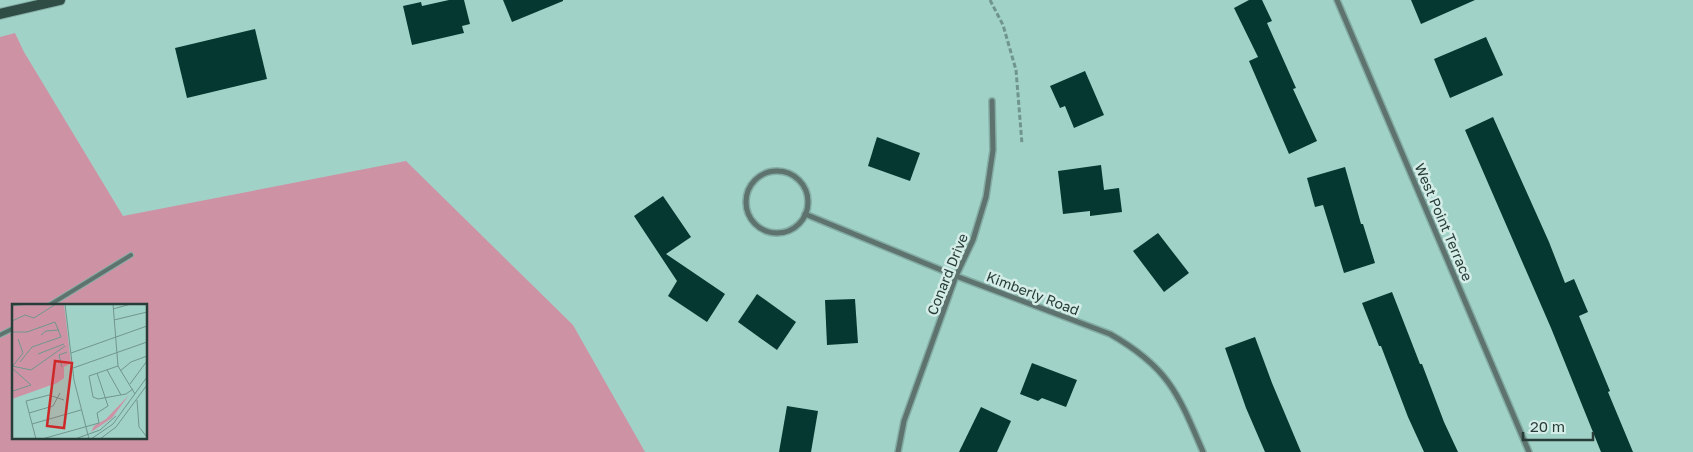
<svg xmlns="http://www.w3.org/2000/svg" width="1693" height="452" font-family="'Golos Text',sans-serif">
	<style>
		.green { fill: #cd93a5; fill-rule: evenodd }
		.building { fill: #043830 }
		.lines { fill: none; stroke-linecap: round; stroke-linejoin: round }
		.service-casing { stroke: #84aea5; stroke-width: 6 }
		.minor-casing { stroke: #84aea5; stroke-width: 8 }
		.secondary-casing { stroke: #84aea5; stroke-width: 12 }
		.path { stroke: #70958d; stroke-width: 3; stroke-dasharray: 5 2.5; stroke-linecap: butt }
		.service { stroke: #5f736e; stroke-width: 4 }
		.minor { stroke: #5f736e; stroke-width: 5 }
		.secondary { stroke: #2f4c45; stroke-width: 10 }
		.labels { text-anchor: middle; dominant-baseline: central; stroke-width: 5; stroke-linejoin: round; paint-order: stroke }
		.street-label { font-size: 14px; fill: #283c38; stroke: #d4ede7 }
		.inset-road { fill: none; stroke: #71968e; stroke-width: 1 }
		.view { fill: #cd2929; fill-opacity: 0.15; stroke: #cd2929; stroke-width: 2.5 }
		.inset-edge { fill: none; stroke: #283c38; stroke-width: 2.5 }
	</style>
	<rect width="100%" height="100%" fill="#a1d2c7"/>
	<path class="green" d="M 15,33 L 24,52 L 123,216 L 406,161 L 573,325 L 645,452 L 0,452 L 0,37 ZM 14,306 L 146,306 L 146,438 L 14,438 Z"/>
	<g class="building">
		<path d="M 449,0 L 464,0 L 470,24 L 462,26 L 464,33 L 412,45 L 403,6 L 421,2 L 422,6 Z"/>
		<path d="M 503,0 L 563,0 L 563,1 L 512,22 Z"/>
		<path d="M 1249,0 L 1262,0 L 1272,21 L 1267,23 L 1296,88 L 1293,89 L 1317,141 L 1289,154 L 1249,61 L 1258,57 L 1234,8 Z"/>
		<path d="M 1411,0 L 1475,0 L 1421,24 Z"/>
		<path d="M 255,29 L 267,79 L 187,98 L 175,48 Z"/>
		<path d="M 1486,37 L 1503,75 L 1450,98 L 1434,59 Z"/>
		<path d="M 1085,71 L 1104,115 L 1074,128 L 1065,106 L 1060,108 L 1050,86 Z"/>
		<path d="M 1493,117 L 1549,242 L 1565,283 L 1574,279 L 1588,312 L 1579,316 L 1610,391 L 1608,392 L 1633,452 L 1601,452 L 1551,328 L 1465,130 Z"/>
		<path d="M 877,137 L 920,153 L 910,181 L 868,166 Z"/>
		<path d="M 1101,165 L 1104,190 L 1119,188 L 1122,212 L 1090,216 L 1090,211 L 1063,214 L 1058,171 Z"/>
		<path d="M 1345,167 L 1361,224 L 1363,224 L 1375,263 L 1344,273 L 1323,205 L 1315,207 L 1307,178 Z"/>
		<path d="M 663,196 L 691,237 L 666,254 L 725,294 L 707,322 L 668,296 L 677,281 L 634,216 Z"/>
		<path d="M 1158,233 L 1189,273 L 1164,292 L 1133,251 Z"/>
		<path d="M 1392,292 L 1420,364 L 1422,364 L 1444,422 L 1458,452 L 1424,452 L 1408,417 L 1381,346 L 1379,346 L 1362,303 Z"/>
		<path d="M 757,294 L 796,322 L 777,350 L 738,322 Z"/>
		<path d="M 855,299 L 858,343 L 827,345 L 825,300 Z"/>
		<path d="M 1255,337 L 1272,383 L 1301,452 L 1265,452 L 1246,408 L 1225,348 Z"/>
		<path d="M 1032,363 L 1077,380 L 1066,407 L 1042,398 L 1038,401 L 1020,394 Z"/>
		<path d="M 787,406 L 818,411 L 811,452 L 779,452 Z"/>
		<path d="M 981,407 L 1011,421 L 997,452 L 959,452 Z"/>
	</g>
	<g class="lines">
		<g class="service-casing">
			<g id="service">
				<path d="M 48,306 L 131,255"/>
				<path d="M 0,335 L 14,328"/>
			</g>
		</g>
		<g class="minor-casing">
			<g id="minor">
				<path d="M 1337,0 L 1529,452"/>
				<circle cx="777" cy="202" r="31"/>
				<path d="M 805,214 L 956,276 L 1110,334 C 1168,367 1178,393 1203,452"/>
				<path d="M 898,452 L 904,421 L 956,276 L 973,240 L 986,197 L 993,150 L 992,101"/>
			</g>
		</g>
		<g class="secondary-casing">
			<path id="secondary" d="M 0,14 L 60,0"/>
		</g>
		<path class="path" d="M 990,0 L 1003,25 L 1016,70 L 1022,144"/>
		<use href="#service" class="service"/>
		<use href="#minor" class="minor"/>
		<use href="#secondary" class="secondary"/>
	</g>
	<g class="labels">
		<g class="street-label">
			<text transform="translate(1444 222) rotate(67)">West Point Terrace</text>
			<text transform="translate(947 274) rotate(-68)">Conard Drive</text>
			<text transform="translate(1033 293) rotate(21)">Kimberly Road</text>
		</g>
	</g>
	<g transform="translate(12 304)">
		<rect width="135" height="135" fill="#a1d2c7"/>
		<path d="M 0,0 L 52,0 L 59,59 L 52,63 L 52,74 L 45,79 L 0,95 ZM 117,91 L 100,114 L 79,128 L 82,122 L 94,115 Z" fill="#cd93a5"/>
		<path class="inset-road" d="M 53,0 L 62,76 L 77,135M 101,0 L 106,62 L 123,90M 0,2 L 16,0M 101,5 L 119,0M 102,16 L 135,8M 0,17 L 13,11 L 22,14 L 44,0M 0,28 L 15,28 L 43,18 L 49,33 L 20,43 L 8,58M 29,31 L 34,27 L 47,26M 59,49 L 135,22M 26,50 L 52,40M 0,62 L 19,66 L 53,42M 106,62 L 77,72 L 81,93 L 86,95 L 114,90 L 121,85M 0,63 L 11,49 L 6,35M 50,63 L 47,51 L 55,48M 0,64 L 19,81 L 1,87M 61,64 L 135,38M 95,66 L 109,91M 108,67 L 119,58 L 135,52M 118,80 L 135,57M 125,96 L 127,123 L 135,133M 17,109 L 41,102 L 48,89M 20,120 L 69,106M 24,135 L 14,97 L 37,91 L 52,96M 30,135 L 87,119 L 85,109 L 96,102 L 85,69M 63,135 L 88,126 L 104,112M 79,135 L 101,120 L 135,73M 88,135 L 104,123 L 135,81"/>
		<path class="view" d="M 43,57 L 60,59 L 52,124 L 35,122 Z"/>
		<rect width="135" height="135" class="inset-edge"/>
	</g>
	<path d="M1523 432v8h70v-8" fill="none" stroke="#283c38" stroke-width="2.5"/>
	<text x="1530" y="432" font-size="15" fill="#283c38" stroke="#d4ede7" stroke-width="4" paint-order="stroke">20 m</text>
</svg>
